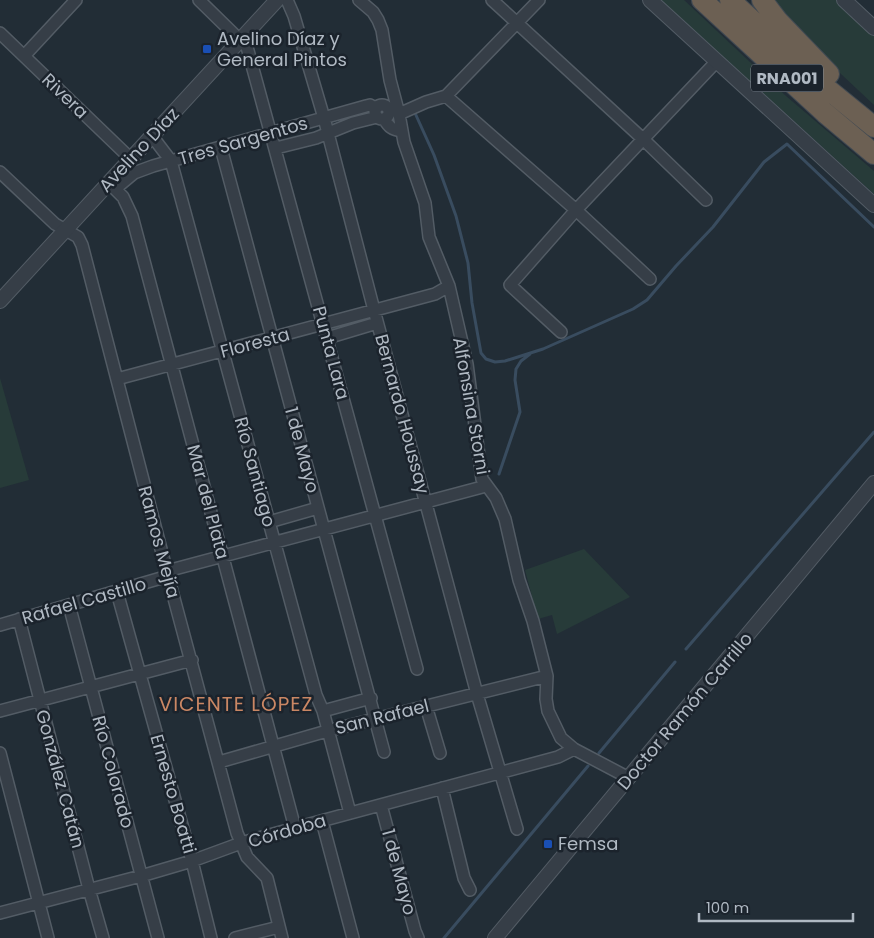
<svg xmlns="http://www.w3.org/2000/svg" width="874" height="938" font-family="Poppins,sans-serif">
<style>
.green{fill:#273b39}
.lines{fill:none;stroke-linecap:round;stroke-linejoin:round}
.stream{stroke:#394c5f;stroke-width:3}
.minor-casing{stroke:#535c65;stroke-width:14}
.tertiary-casing{stroke:#535c65;stroke-width:16}
.motorway-casing{stroke:#404952;stroke-width:22}
.minor{stroke:#363e47;stroke-width:11}
.tertiary{stroke:#363e47;stroke-width:14}
.motorway{stroke:#6c6053;stroke-width:20}
.transit-dot{fill:#1a4fb4;stroke:#1b232c;stroke-width:2}
.labels{text-anchor:middle;stroke-width:5;stroke-linejoin:round;paint-order:stroke}
.shield{fill:#1b232c;stroke:#838c96;stroke-width:1}
.shield-label{font-size:16px;font-weight:bold;fill:#b0b9c3}
.poi-label{font-size:18px;fill:#b0b9c3;stroke:#1b232c;text-anchor:start}
.street-label{font-size:18px;fill:#b0b9c3;stroke:#1b232c}
.quarter-label{font-size:20px;letter-spacing:1px;fill:#ca8764;stroke:#1b232c}
</style>
<rect width="100%" height="100%" fill="#222d36"/>
<!-- green -->
<path class="green" d="M661,0H684L786,96L874,171V194Z
M772,0H838L874,33V105L824,58Z
M0,378L29,480L0,488Z
M584,549L630,597L557,634L552,615L538,619L525,570Z"/>
<g class="lines">
<!-- stream -->
<path class="stream" d="M415,113L434,155L456,216L468,263L472,303L481,353L486,359L495,362L505,361L543,349L633,309L647,300L676,266L713,227L764,162L787,144L874,227
M499,474L520,412L515,380L516,369L521,361L530,354
M686,649L874,432
M599,753L675,662
M444,938L588,766"/>
<defs>
<path id="minor" d="M199,0L247,47L417,669
M287,0L294,16L324,118L374,310L477,694L517,829
M359,0L373,12L378,20L382,30L390,80L399,114L404,142L425,203L429,237L449,286L467,364L482,479L496,498L505,519L519,580L533,621L547,676L546,699L548,711L561,738L574,749L629,778
M492,0L644,140L706,200
M0,33L131,159
M24,56L76,0
M446,96L576,210L650,279
M375 112a7 7 0 1 1 14 0a7 7 0 1 1-14 0Z
M399,114L426,102L446,96L539,0
M384,119C389,127 392,130 402,131
M152,136L171,161L316,695L323,711L350,813
M221,148L384,752
M276,148L316,138L353,123L377,117
M0,172L55,224L78,237L82,245L168,576L237,833L247,857L267,878L282,938
M109,183L123,197L132,216L295,828
M116,188L134,173L153,166L366,106L370,105L375,108
M561,332L510,285L576,210L717,61
M327,338L377,323
M117,379L435,294L449,286
M269,522L318,508
M167,571L486,486
M117,592L192,861L211,938
M69,605L158,938
M19,619L89,889L103,938
M0,625L168,576
M426,706L440,753
M0,711L192,660
M323,711L371,698
M0,753L48,938
M219,762L327,731L547,676
M442,788L464,878L470,890
M381,805L415,931L418,938
M322,821L353,938
M0,913L141,876L192,861L241,843L295,828L558,757L574,749
M235,938L279,927"/>
<path id="tertiary" d="M650,0L874,205
M844,0L874,28
M0,301L277,0
M495,938L874,483"/>
<path id="motorway" d="M702,0L825,113L874,154
M730,0L825,87L874,127
M762,0L778,21L829,74"/>
</defs>
<!-- minor casing -->
<use href="#minor" class="minor-casing"/>
<!-- tertiary casing -->
<use href="#tertiary" class="tertiary-casing"/>
<!-- motorway casing -->
<use href="#motorway" class="motorway-casing"/>
<!-- minor -->
<use href="#minor" class="minor"/>
<!-- tertiary -->
<use href="#tertiary" class="tertiary"/>
<!-- motorway -->
<use href="#motorway" class="motorway"/>
</g>
<!-- markers -->
<g class="transit-dot">
<rect x="202" y="44" width="10" height="10" rx="2.5"/>
<rect x="543" y="839" width="10" height="10" rx="2.5"/>
</g>
<g class="labels">
<!-- shield labels -->
<rect class="shield" x="751" y="64.5" width="72" height="27" rx="4"/>
<g class="shield-label">
<text x="787" y="84">RNA001</text>
</g>
<!-- poi labels -->
<g class="poi-label">
<text x="217" y="45">Avelino Díaz y<tspan x="217" dy="21">General Pintos</tspan></text>
<text x="558" y="850">Femsa</text>
</g>
<!-- street labels -->
<g class="street-label">
<text transform="translate(65 96) rotate(44)" y="6">Rivera</text>
<text transform="translate(243 141) rotate(-16)" y="6">Tres Sargentos</text>
<text transform="translate(139 150) rotate(-47)" y="6">Avelino Díaz</text>
<text transform="translate(255 343) rotate(-15)" y="6">Floresta</text>
<text transform="translate(331 353) rotate(75)" y="6">Punta Lara</text>
<text transform="translate(471 406) rotate(80)" y="6">Alfonsina Storni</text>
<text transform="translate(402 414) rotate(75)" y="6">Bernardo Houssay</text>
<text transform="translate(302 450) rotate(75)" y="6">1 de Mayo</text>
<text transform="translate(255 472) rotate(75)" y="6">Río Santiago</text>
<text transform="translate(208 502) rotate(75)" y="6">Mar del Plata</text>
<text transform="translate(159 542) rotate(75)" y="6">Ramos Mejía</text>
<text transform="translate(84 601) rotate(-16)" y="6">Rafael Castillo</text>
<text transform="translate(685 711) rotate(-50)" y="6">Doctor Ramón Carrillo</text>
<text transform="translate(382 717) rotate(-14)" y="6">San Rafael</text>
<text transform="translate(113 772) rotate(75)" y="6">Río Colorado</text>
<text transform="translate(60 779) rotate(75)" y="6">González Catán</text>
<text transform="translate(173 794) rotate(74)" y="6">Ernesto Boatti</text>
<text transform="translate(287 831) rotate(-16)" y="6">Córdoba</text>
<text transform="translate(399 872) rotate(75)" y="6">1 de Mayo</text>
</g>
<!-- quarter labels -->
<g class="quarter-label">
<text x="236" y="711">VICENTE LÓPEZ</text>
</g>
</g>
<!-- scale -->
<path d="M699 913v8h154v-8" fill="none" stroke="#b0b9c3" stroke-width="2.5"/>
<text x="706" y="913" font-size="15" fill="#b0b9c3" stroke="#1b232c" stroke-width="4" paint-order="stroke">100 m</text>
</svg>
